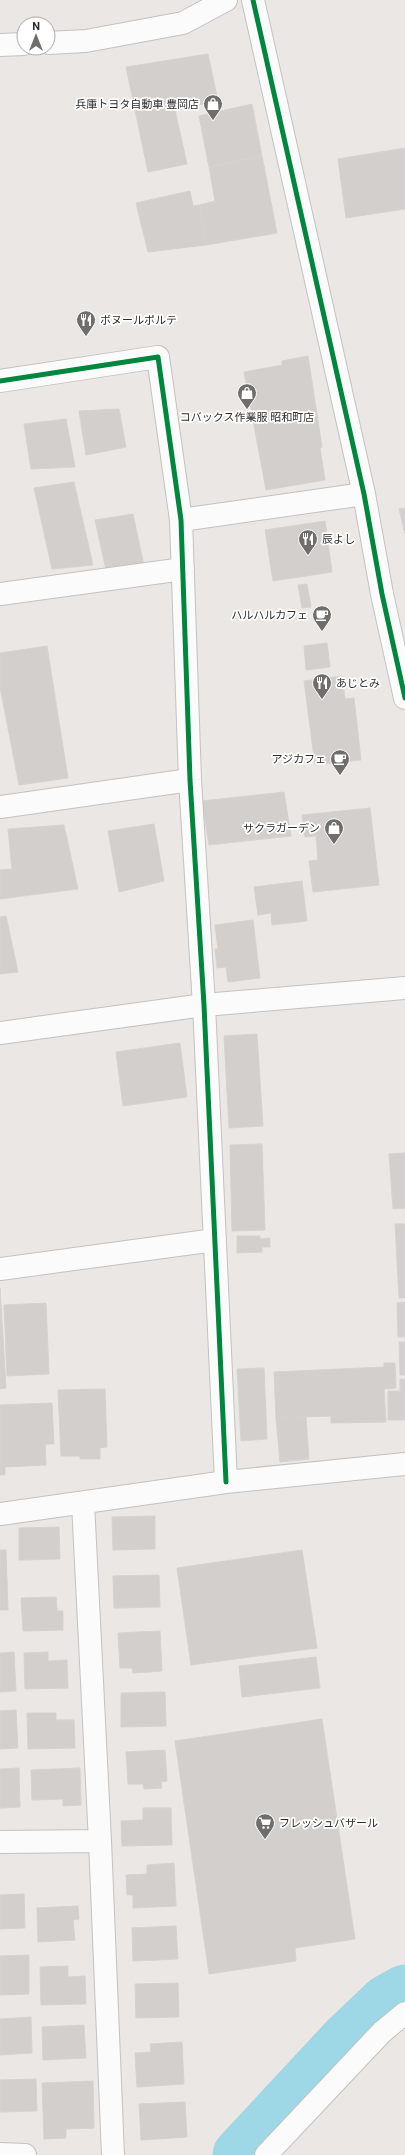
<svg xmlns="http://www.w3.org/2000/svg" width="405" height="2155" font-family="Roboto,'Noto Sans JP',sans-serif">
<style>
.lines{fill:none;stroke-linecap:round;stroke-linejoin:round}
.river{stroke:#9ed7e5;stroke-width:55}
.building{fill:#d2cfcd;stroke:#d5d3d0}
.minor-casing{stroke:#c3c2c2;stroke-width:24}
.minor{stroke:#fcfbfb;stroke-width:22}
.cycleway-casing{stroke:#fff;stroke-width:8}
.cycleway{stroke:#00873e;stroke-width:5}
.labels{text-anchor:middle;stroke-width:3.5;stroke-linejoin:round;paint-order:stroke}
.poi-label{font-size:11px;fill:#2d2d2d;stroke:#fff;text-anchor:end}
</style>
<rect width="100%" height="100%" fill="#eae7e4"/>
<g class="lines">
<!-- river -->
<path class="river" d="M240,2155L346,2041L387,2002L405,1992"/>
</g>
<!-- building -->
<path class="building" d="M208,54L218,101L175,110L187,164L148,172L126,67Z
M252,104L262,156L209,167L199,116Z
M405,148V209L346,218L338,159Z
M262,156L277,233L206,245L200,205L215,201L209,167Z
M190,191L193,206L200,205L206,245L148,252L136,203Z
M308,356L322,447L320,448L325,480L266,490L244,372L282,365V361Z
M119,409L126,447L86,455L79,411Z
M66,419L75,467L31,469L24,424Z
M74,482L93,565L52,569L34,488Z
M405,508V534L399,509Z
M133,514L144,566L106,570L95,520Z
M325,521L332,572L273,581L265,530Z
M307,584L311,607L302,608L298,585Z
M327,643L330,667L306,670L304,646Z
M47,646L68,778L19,785L0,687V653Z
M342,676L345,699L354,698L361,760L315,765L304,681Z
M284,792L291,836L209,845L202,801Z
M370,808L379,885L313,892L309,861L318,860L316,836L305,837L302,815Z
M154,824L164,881L119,892L108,831Z
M64,825L78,889L0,899V870L12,869L8,829Z
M302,881L307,921L272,925L271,913L258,915L254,887Z
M6,916L18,972L0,974V917Z
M253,920L260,978L228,982L226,967L217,968L215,949H218L215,925Z
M257,1034L263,1126L229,1128L224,1036Z
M180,1043L187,1097L123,1106L116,1052Z
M262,1144L265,1230L232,1231L230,1145Z
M405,1153V1208L393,1209L389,1154Z
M395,1224H405V1298H399Z
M237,1236H260V1239L270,1238V1247H262V1252L237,1253Z
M0,1288L6,1388L0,1389Z
M405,1302V1337H398L397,1303Z
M46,1303L49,1374L7,1376L4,1305Z
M399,1342H405V1375H400Z
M384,1363H395L396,1388L384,1389L386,1422L331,1423V1416L276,1418L274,1372L384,1367Z
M264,1368L267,1439L241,1441L237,1369Z
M400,1379H405V1420H388V1391H400Z
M105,1389L107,1447L100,1448V1459H80V1456H61L58,1390Z
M52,1403L54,1444H45L46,1465L5,1467V1475H0V1405Z
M306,1417L309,1459L280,1462L276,1418Z
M155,1516V1549L113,1550L112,1517Z
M59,1527L60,1559L19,1560V1528Z
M0,1550H6L8,1610H0Z
M302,1550L317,1648L191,1665L177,1568Z
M159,1575L160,1607L114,1608L113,1576Z
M56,1597L57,1611H63V1630L23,1631L21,1598Z
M160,1631L162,1671L133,1673L132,1668H120L118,1633Z
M14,1652L16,1691L0,1692V1653Z
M48,1652V1661L67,1660L68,1688L25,1689L24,1653Z
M316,1657L320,1688L242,1697L239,1666Z
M165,1692L166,1726L121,1727V1693Z
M16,1710L18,1748L0,1749V1711Z
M27,1713H56V1720H74L75,1748L28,1749Z
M322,1719L355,1939L295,1948L296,1961L209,1974L175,1741Z
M165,1750L167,1781L161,1782L162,1788L144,1789L143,1784H128L126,1752Z
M19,1768L20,1807L0,1808V1769Z
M80,1768L81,1805L63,1806V1799L32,1800L31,1770Z
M143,1808H171L172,1845L122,1846L121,1821L143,1820Z
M174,1863L176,1906L133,1908V1895H127L126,1875L147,1874V1865Z
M24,1894L25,1928L0,1929V1895Z
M78,1906L79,1919L73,1920L75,1940L38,1942L37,1908Z
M176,1926L178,1959L133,1961L132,1928Z
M29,1955V1994L0,1995V1956Z
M68,1966V1977L85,1976L86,2004L41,2005L40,1967Z
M178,1983L179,2017L136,2018L135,1984Z
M31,2017L32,2053L0,2055V2019Z
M84,2025L86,2058L43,2060L42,2027Z
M182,2042L184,2084L137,2087L135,2053L151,2052L150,2044Z
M36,2079L37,2111L0,2112V2080Z
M93,2081L94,2128L66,2129V2138L44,2139L42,2083Z
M185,2102L187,2137L141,2140L139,2104Z"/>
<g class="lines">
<defs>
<path id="minor" d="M253,0L364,494L382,594L405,698
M48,43L86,41L183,23L226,0
M0,45L24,44
M0,381L158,357L181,520L190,780L204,1005L226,1482
M181,520L364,494
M0,594L183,569
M0,807L190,780
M0,1033L204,1005L405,988
M0,1269L215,1240
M83,1503L100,1841L113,2155
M0,1514L226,1482L405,1464
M0,1842L100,1841
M0,2154L25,2155
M266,2155L382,2032L405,2013"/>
</defs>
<!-- minor casing -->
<use href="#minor" class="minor-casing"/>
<!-- minor -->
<use href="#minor" class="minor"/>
<defs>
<path id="cycleway" d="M253,0L364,494L382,594L405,698
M0,381L158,357L181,520L190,780L204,1005L226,1482"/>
</defs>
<!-- cycleway casing -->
<use href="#cycleway" class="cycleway-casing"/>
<!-- cycleway -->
<use href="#cycleway" class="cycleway"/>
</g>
<!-- icons -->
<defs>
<symbol id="shop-pin" viewBox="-11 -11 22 30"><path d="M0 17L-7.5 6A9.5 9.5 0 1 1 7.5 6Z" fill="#6f6e6d" stroke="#fff"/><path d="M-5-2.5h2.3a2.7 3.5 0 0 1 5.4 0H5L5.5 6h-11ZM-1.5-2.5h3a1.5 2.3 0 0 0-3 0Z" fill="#fff"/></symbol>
<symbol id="restaurant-pin" viewBox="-11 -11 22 30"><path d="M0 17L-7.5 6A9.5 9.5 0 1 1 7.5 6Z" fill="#6f6e6d" stroke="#fff"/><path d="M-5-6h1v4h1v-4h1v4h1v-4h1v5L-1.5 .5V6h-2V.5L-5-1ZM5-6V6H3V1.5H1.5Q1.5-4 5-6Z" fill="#fff"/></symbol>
<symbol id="cafe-pin" viewBox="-11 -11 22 30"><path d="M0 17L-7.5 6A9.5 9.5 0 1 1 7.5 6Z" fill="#6f6e6d" stroke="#fff"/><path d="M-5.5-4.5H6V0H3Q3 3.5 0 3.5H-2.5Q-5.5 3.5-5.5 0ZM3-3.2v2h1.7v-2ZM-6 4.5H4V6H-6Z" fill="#fff"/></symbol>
<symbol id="supermarket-pin" viewBox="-11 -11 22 30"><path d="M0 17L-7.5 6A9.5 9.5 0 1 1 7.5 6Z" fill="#6f6e6d" stroke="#fff"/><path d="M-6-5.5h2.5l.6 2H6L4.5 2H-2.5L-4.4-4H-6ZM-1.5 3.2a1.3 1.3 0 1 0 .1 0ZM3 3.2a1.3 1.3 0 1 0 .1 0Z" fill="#fff"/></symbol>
</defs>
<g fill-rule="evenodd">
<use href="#shop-pin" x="202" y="93" width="22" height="30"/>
<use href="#restaurant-pin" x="75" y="309" width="22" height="30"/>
<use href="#shop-pin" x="236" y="382" width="22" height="30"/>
<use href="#restaurant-pin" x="297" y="528" width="22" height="30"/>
<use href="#cafe-pin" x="311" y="604" width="22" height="30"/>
<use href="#restaurant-pin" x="311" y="672" width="22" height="30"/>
<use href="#cafe-pin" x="329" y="748" width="22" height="30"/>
<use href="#shop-pin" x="323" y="817" width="22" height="30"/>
<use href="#supermarket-pin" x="254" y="1812" width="22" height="30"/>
</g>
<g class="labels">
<!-- poi labels -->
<g class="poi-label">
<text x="199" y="108">兵庫トヨタ自動車 豊岡店</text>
<text x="100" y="324" text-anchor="start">ボヌールポルテ</text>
<text x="247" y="421" text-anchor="middle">コバックス作業服 昭和町店</text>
<text x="322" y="543" text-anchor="start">辰よし</text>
<text x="308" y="619">ハルハルカフェ</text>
<text x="336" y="687" text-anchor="start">あじとみ</text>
<text x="326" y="763">アジカフェ</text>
<text x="320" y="832">サクラガーデン</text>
<text x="279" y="1827" text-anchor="start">フレッシュバザール</text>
</g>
</g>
<!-- north arrow -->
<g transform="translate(36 36)"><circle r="19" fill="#ffffff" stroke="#ababab"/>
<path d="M0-3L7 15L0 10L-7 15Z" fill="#6f6e6d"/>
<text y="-6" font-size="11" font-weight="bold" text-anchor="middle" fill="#2d2d2d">N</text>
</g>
</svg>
